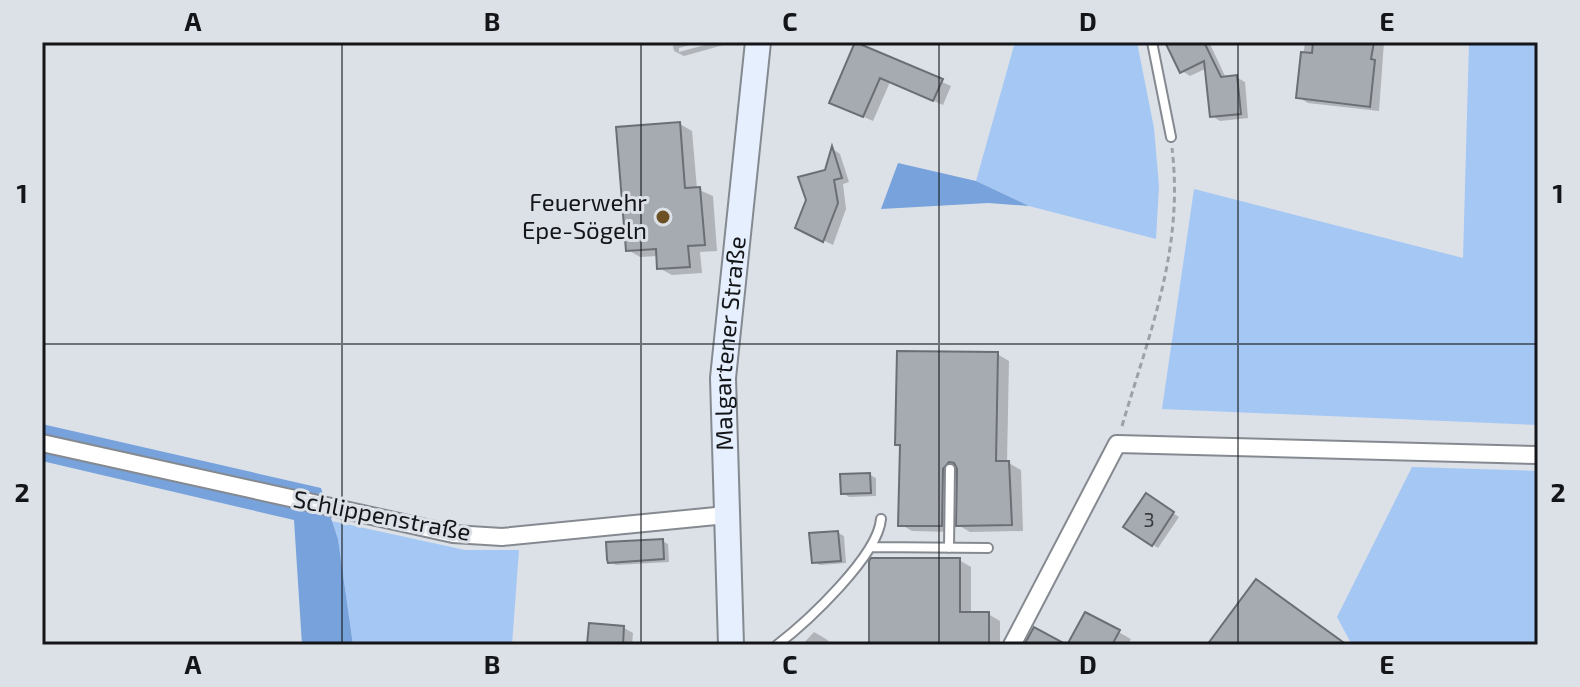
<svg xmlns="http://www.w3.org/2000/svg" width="1580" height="687" font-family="'Exo 2',sans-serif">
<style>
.green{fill:#a5c7f4}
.forest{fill:#77a2db}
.shadow{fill:#0003}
.building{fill:#a6abb1;stroke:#6b6f75;stroke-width:2}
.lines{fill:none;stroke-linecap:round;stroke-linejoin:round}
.lane-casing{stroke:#858990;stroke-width:12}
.street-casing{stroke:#858990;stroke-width:20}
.secondary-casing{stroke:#858990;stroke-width:28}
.path{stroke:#9da1a6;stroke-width:3;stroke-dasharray:6 4;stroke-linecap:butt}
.lane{stroke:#fff;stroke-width:8}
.street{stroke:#fff;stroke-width:16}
.secondary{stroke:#e5effd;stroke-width:24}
.grid{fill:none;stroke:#141518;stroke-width:2;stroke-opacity:0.55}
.poi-dot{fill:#6d5024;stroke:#dce1e8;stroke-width:3}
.labels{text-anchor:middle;stroke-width:6;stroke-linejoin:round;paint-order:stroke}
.number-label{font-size:20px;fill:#383a3e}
.poi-label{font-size:24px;fill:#141518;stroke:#dce1e8;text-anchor:end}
.street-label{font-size:24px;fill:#141518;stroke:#dce1e8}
.neatline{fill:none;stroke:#141518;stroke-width:3}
.grid-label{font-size:26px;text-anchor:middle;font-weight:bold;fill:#141518}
</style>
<rect width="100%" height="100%" fill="#dce1e8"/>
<!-- green -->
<path class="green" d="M1015,42H1137L1154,128L1159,186L1156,239L1029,206L976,181Z
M1469,42H1538V425L1162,409L1194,189L1463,258Z
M1412,467L1538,471V645H1352L1337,617Z
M332,521L465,550H519L512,645H353L338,539Z"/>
<!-- forest -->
<path class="forest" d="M898,163L976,181L1029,206L988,203L881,209Z
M42,424L321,488L338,539L353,645H302L294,520L42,461Z"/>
<!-- shadow -->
<path class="shadow" d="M672,42H701L679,48V52L716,42H734L684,56L674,51Z
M1168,42H1209L1226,78L1236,77L1245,82L1248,118L1220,121L1212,116L1207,68L1190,76L1182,71Z
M1305,42H1384L1379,111L1308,103L1298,97Z
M856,44L951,86L943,105L890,82L873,121L841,107Z
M680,124L692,131L697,189L713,196L717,251L700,252L702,273L672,275L659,268L658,256L640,257L628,250Z
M833,149L840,154L849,182L843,184L846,209L833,245L806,232L808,200L827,172Z
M997,354L1009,361L1007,462L1021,470L1023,531L970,532L958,525L959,471L954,476V532L912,531L900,524Z
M870,475L876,478V496L849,497L843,493Z
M1146,496L1179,517L1158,548L1126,527Z
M838,533L844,536L846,563L820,565L814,562Z
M662,541L668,544L669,562L616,565L610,562Z
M959,560L971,567V614H988L1000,621V645H871Z
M1086,614L1131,639L1128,645H1070Z
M624,628L633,633L632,645H589Z
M814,632L826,639L833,645H802Z"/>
<!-- building -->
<path class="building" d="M855,42L943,79L933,101L880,78L863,117L829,103Z
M1165,42H1204L1221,77L1237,75L1241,114L1210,117L1204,61L1180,73Z
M1313,42H1374L1371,59L1375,60L1370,107L1296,98L1301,52L1312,53Z
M680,122L685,188L700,187L705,245L688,246L690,267L657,269L656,249L626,251L616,127Z
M832,146L842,178L834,180L838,203L823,242L795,228L806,200L798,177L825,170Z
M897,351L998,352L996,461H1009L1012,525L956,526L957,469L954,463L949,462L943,469L942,526H898L900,445H895Z
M870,473L871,493L841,494L840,474Z
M1146,493L1174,512L1152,546L1123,527Z
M838,531L841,561L812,563L809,533Z
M663,539L664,559L608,563L607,559L606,542Z
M871,558H960V612H989V645H869V561Z
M1256,579L1347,645H1207Z
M1085,612L1120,630L1112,645H1024L1034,627L1067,645Z
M589,623L624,626L623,645H587Z"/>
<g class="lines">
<defs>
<path id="lane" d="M1152,42L1171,137
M871,547L988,548
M949,548L950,469
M777,645C807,622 878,556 881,519"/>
<path id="street" d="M42,443L453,534L502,537L726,515
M1012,645L1117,444L1538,455"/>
<g id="secondary">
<path id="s1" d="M731,645L723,378L758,42"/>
</g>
</defs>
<!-- lane casing -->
<use href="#lane" class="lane-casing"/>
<!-- street casing -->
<use href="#street" class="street-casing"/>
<!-- secondary casing -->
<use href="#secondary" class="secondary-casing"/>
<!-- path -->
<path class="path" d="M1122,426C1150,331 1184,249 1172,148"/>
<!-- lane -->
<use href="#lane" class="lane"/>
<!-- street -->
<use href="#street" class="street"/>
<!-- secondary -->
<use href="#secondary" class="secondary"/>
</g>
<!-- grid -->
<path class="grid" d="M342,42V645M641,42V645M939,42V645M1238,42V645M42,344H1538"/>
<!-- markers -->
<circle class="poi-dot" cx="663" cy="217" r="8"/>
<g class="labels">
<!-- number labels -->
<g class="number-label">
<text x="1149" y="527">3</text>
</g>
<!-- poi labels -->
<g class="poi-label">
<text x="647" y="211">Feuerwehr<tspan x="647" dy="28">Epe-Sögeln</tspan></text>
</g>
<!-- street labels -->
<g class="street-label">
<text dy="8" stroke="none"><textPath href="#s1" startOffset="302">Malgartener Straße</textPath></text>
<text transform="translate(382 516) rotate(11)" y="8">Schlippenstraße</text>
</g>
</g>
<!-- border -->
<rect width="1580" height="687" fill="none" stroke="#dce1e8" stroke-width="88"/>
<rect x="44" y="44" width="1492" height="599" class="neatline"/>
<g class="grid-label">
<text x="193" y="31">A</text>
<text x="492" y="31">B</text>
<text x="790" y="31">C</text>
<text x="1088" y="31">D</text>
<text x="1387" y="31">E</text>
<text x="22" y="203">1</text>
<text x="1558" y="203">1</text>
<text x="22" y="502">2</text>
<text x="1558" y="502">2</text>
<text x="193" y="674">A</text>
<text x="492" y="674">B</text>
<text x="790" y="674">C</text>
<text x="1088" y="674">D</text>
<text x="1387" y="674">E</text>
</g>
</svg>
